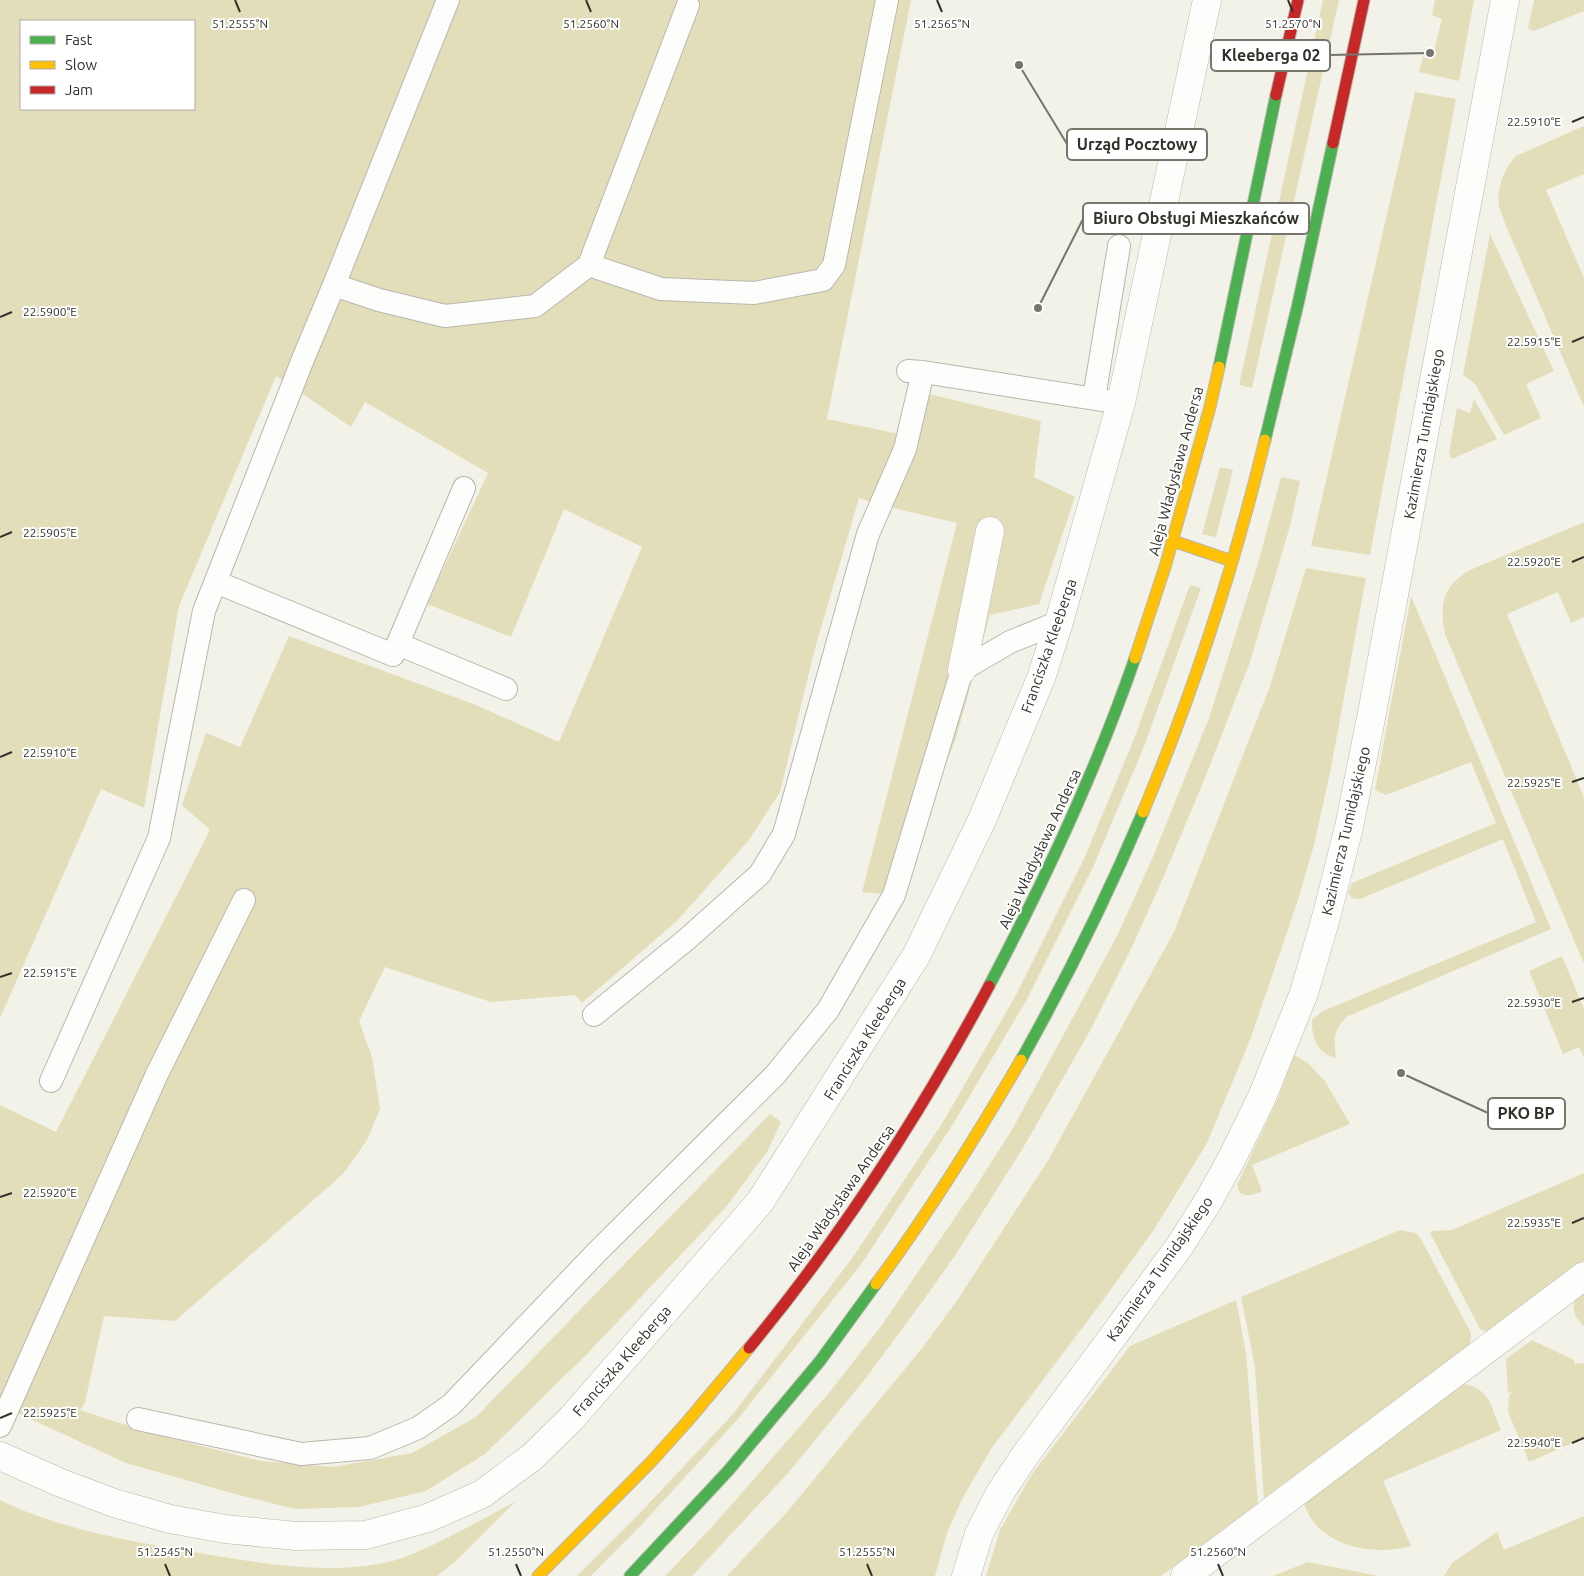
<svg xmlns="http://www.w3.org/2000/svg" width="1584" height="1576" font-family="Ubuntu,sans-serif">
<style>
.green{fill:#e3deba;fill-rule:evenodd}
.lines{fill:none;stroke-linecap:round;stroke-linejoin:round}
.lane-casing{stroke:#b8b7af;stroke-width:24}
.street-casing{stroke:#b8b7af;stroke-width:29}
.fast-casing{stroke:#b8b7af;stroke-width:13}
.slow-casing{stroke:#b8b7af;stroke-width:13}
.jam-casing{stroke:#b8b7af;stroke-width:13}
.lane{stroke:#fdfdfc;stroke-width:22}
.street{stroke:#fdfdfc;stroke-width:28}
.fast{stroke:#4caf50;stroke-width:11}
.slow{stroke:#ffc107;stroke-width:11}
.jam{stroke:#c62828;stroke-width:11}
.ticks{fill:none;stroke:#32312a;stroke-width:2}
.labels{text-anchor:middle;stroke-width:4;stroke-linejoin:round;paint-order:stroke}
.street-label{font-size:15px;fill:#32312a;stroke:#fff}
.ticks-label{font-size:12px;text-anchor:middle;fill:#32312a;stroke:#fff;stroke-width:4;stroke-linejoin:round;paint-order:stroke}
.leader{fill:none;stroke:#75756c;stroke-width:2}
.callout-dot{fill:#75756c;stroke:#fff;stroke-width:2}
.callout{fill:#fff;stroke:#75756c;stroke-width:2}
.callout-label{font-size:16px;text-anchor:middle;font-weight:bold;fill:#32312a}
</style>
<rect width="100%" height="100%" fill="#f2f2e8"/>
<!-- green -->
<path class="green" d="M0,0H911L827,419L895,433L918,441L929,394L1041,421L1034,477L1075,497L1039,604L990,615L956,738L894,895L862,892L957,523L881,505L859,498L814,652L780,792L749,840L677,921L582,1003L575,995L491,1002L385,967L359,1021L372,1057L380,1109L367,1140L343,1174L175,1321L104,1316L85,1402L80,1410L150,1433L261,1461L333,1467L412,1453L476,1417L770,1114L781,1122L767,1152L726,1207L587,1354L485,1454L426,1491L359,1507L295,1509L235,1494L126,1463L0,1405V1105L56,1132L210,830L182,805L206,733L240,747L289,636L476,705L559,742L642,547L564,509L511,637L427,604L488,473L365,402L351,427L276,376L179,606L144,808L101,789L0,1018ZM21,21H194V109H21Z
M1323,0H1339L1252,388L1239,385Z
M1435,0H1474L1459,81L1419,72L1423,57L1432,58L1442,19L1432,15Z
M1534,0H1584V11L1534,31L1528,29Z
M1415,92L1456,99L1370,555L1311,546Z
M1584,126V174L1546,190L1584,278V407L1506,226C1504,220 1501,213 1499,207C1496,190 1504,168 1516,156Z
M1490,234L1554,371L1526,384L1541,418L1504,435L1475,384L1463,375Z
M1474,399L1497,439L1452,459L1449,453L1457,408L1470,413Z
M1220,467L1233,470L1216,537L1202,534Z
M1281,477L1300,481L1290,526L1250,662L1205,778L1163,878L1132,947L1091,1029L1023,1148L956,1254L925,1298L866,1378L789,1472L692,1576H665L712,1527L828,1394L882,1325L973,1191L1013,1128L1117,936L1152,859L1209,718L1259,560Z
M1584,522V617L1571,623L1558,592L1507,614L1584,797V964L1445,634C1439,604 1443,586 1470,570Z
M1306,568L1366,578L1330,773L1314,845L1298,900L1250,1040L1207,1143L1155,1228L1104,1299L991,1449L962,1499L947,1533L935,1576H727L787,1512L923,1347L958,1299L1049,1159L1174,932L1270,686Z
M1190,585L1201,588L1145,744L1094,865L1026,1001L953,1124L862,1263L738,1419L644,1522L591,1576H577L637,1516L733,1414L853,1257L943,1122L1016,995L1084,859L1134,739Z
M1411,596L1551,929L1346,1017C1333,1032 1334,1038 1336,1058C1318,1055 1311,1036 1312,1020L1323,1011L1536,922L1503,839L1360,899L1352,898L1348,893L1352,883L1496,823L1471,762L1386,795L1375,790Z
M1562,956L1584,1009V1058L1579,1047L1563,1054L1529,971Z
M1294,1055L1308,1063L1325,1081L1350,1124L1252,1165L1262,1191C1254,1195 1249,1197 1240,1193L1237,1185L1279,1096Z
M1584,1173V1260L1488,1332L1480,1329L1430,1233L1433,1231L1452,1230Z
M1400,1230L1416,1233L1421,1239L1471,1333L1470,1345L1264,1499L1255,1367L1241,1297Z
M1584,1291V1326C1571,1314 1569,1302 1584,1291Z
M1236,1300L1246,1353L1258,1504L1161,1576H986L1000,1530L1032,1474L1130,1346Z
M1532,1340L1574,1360L1575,1364L1584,1363V1438L1529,1462L1508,1412L1509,1395L1514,1391L1508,1393L1506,1359Z
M1458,1383C1491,1388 1489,1402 1501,1430L1383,1481L1411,1546C1373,1557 1316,1546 1304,1503Z
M0,1500C63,1531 136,1542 205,1554C260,1563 322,1574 378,1564C400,1561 419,1551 439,1542C465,1529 491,1515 516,1501L459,1558L437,1576H0Z
M1584,1516V1576H1444L1452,1563L1497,1532L1504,1550Z
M1308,1562L1379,1576H1273Z"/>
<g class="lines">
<defs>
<path id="lane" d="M688,5L589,265L661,289L754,293L823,280L834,265L887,0
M334,285L379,300L445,316L535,306L589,265
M908,371L923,372L1121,403
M1094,398L1119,246
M216,582L393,655L464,488
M398,644L506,689
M594,1015L687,939L760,874L784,834L868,534L905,449L923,372
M51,1081L159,838L204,611L303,359L334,285L448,0
M138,1419L301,1454L370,1448L418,1428L451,1405L596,1253L775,1075L828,1010L894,895L962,670L1010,642L1059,622
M0,1426L157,1074L244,900"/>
<path id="street" d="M962,670L990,531
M0,1456L61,1483L114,1503L170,1519L225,1529L296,1536L366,1535L428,1518L482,1494L531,1458L571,1419L760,1202L916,956L982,820L1041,678L1059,622L1121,403L1207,0
M966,1576L979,1534L1000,1493L1026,1454L1179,1247L1207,1203L1230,1162L1262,1097L1304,993L1327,914L1349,827L1371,718L1505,0
M1185,1576L1584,1276"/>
<path id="fast" d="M1219,367L1276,95
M1265,440L1298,304L1333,143
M989,986C1045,880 1096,771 1135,658
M1021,1060C1066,980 1107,897 1143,812
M630,1576L728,1471L820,1361L876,1284"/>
<path id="slow" d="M1173,541L1232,561
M1135,658L1165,567L1210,407L1219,367
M1143,812C1194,691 1234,567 1265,440
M876,1284C929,1213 976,1137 1021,1060
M538,1576L651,1462L687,1422L749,1348"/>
<path id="jam" d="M1276,95L1298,0
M1333,143L1364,0
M749,1348C841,1237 921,1113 989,986"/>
</defs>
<!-- lane casing -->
<use href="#lane" class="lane-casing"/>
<!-- street casing -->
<use href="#street" class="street-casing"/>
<!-- fast casing -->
<use href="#fast" class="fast-casing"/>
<!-- slow casing -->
<use href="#slow" class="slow-casing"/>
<!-- jam casing -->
<use href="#jam" class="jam-casing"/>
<!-- lane -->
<use href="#lane" class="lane"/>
<!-- street -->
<use href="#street" class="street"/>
<!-- fast -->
<use href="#fast" class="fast"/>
<!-- slow -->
<use href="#slow" class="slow"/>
<!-- jam -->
<use href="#jam" class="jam"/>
</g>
<!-- ticks -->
<path class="ticks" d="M235,0L240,12M586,0L591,12M937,0L942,12M1288,0L1293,12M1572,122L1584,117M0,317L12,312M1572,342L1584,337M0,537L12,532M1572,562L1584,557M0,757L12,752M1572,782L1584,778M0,977L12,973M1572,1002L1584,998M0,1197L12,1193M1572,1223L1584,1218M0,1418L12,1413M1572,1443L1584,1438M165,1564L170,1576M516,1564L521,1576M867,1564L872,1576M1218,1564L1223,1576"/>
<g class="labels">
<!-- street labels -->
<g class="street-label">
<text transform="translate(1424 434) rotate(-80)" y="5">Kazimierza Tumidajskiego</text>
<text transform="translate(1176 471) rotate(-75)" y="5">Aleja Władysława Andersa</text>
<text transform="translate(1049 646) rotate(-71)" y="5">Franciszka Kleeberga</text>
<text transform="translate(1346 831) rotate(-77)" y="5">Kazimierza Tumidajskiego</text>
<text transform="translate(1040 849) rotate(-65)" y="5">Aleja Władysława Andersa</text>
<text transform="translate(865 1039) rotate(-58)" y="5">Franciszka Kleeberga</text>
<text transform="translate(841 1198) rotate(-55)" y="5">Aleja Władysława Andersa</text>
<text transform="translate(1160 1269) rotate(-55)" y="5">Kazimierza Tumidajskiego</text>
<text transform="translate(622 1361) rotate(-49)" y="5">Franciszka Kleeberga</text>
</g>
</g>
<g class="ticks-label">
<text x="1293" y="28">51.2570°N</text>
<text x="240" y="28">51.2555°N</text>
<text x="591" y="28">51.2560°N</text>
<text x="942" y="28">51.2565°N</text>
<text x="1534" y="126">22.5910°E</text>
<text x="50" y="316">22.5900°E</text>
<text x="1534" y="346">22.5915°E</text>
<text x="50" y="537">22.5905°E</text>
<text x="1534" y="566">22.5920°E</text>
<text x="50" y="757">22.5910°E</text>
<text x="1534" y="787">22.5925°E</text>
<text x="50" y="977">22.5915°E</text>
<text x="1534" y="1007">22.5930°E</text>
<text x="50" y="1197">22.5920°E</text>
<text x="1534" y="1227">22.5935°E</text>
<text x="50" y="1417">22.5925°E</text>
<text x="1534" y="1447">22.5940°E</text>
<text x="165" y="1556">51.2545°N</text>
<text x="516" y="1556">51.2550°N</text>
<text x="867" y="1556">51.2555°N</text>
<text x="1218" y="1556">51.2560°N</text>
</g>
<!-- callouts -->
<path class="leader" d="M1430 53L1330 55M1019 65L1067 144M1038 308L1083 219M1401 1073L1488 1113"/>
<g class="callout-dot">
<circle cx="1430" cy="53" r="5"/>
<circle cx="1019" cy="65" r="5"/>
<circle cx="1038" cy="308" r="5"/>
<circle cx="1401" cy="1073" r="5"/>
</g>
<g class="callout">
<rect x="1211" y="40" width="119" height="31" rx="5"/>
<rect x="1067" y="129" width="140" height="31" rx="5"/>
<rect x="1083" y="203" width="226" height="31" rx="5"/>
<rect x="1488" y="1098" width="77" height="31" rx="5"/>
</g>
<g class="callout-label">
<text x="1271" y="61">Kleeberga 02</text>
<text x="1137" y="150">Urząd Pocztowy</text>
<text x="1196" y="224">Biuro Obsługi Mieszkańców</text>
<text x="1526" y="1119">PKO BP</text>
</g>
<!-- legend -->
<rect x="20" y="20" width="175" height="90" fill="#ffffff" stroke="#adadaa"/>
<rect x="30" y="36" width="25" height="8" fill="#4caf50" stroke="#adadaa"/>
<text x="65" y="45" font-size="15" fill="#32312a">Fast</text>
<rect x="30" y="61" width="25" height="8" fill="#ffc107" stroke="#adadaa"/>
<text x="65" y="70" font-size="15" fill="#32312a">Slow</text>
<rect x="30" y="86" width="25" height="8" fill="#c62828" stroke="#adadaa"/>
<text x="65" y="95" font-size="15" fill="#32312a">Jam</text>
</svg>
